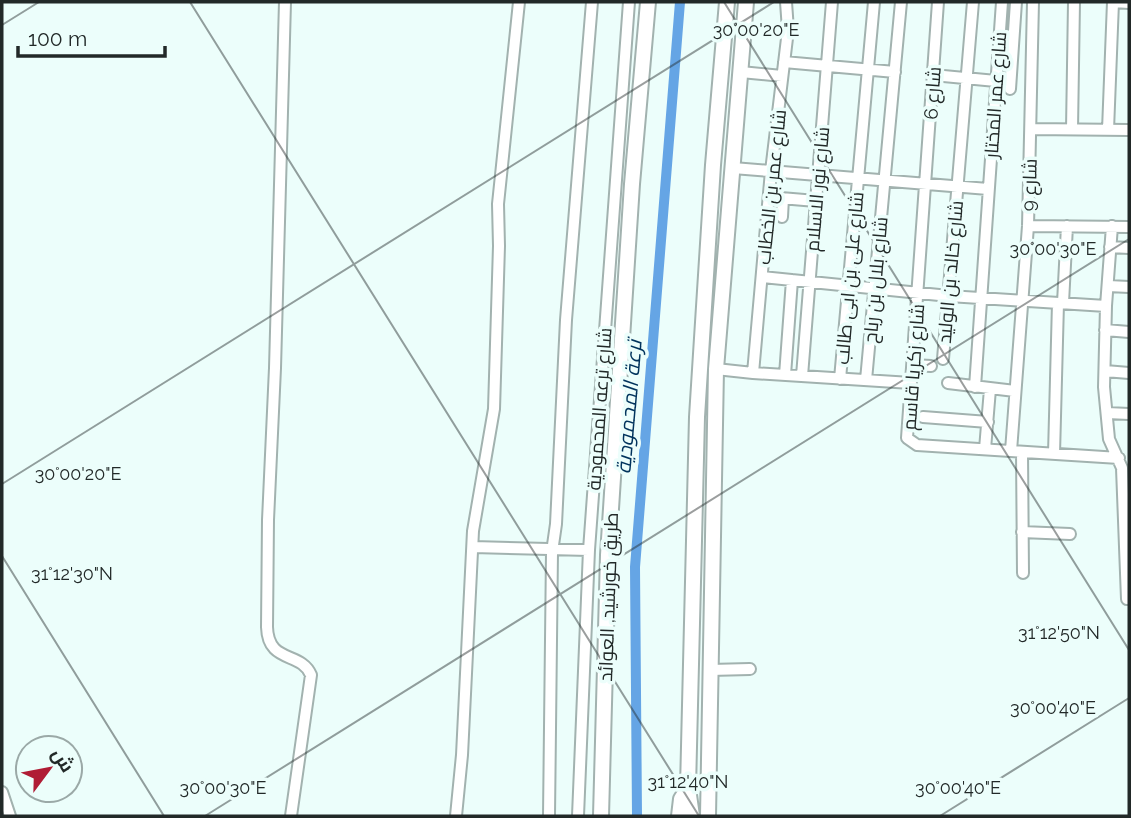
<svg xmlns="http://www.w3.org/2000/svg" width="1131" height="818" font-family="Raleway,Cairo,sans-serif">
<style>
.lines{fill:none;stroke-linecap:round;stroke-linejoin:round}
.canal{stroke:#65a5e5;stroke-width:10}
.minor-casing{stroke:#a2b2af;stroke-width:14}
.major-casing{stroke:#a2b2af;stroke-width:18}
.minor{stroke:#fff;stroke-width:10}
.major{stroke:#fff;stroke-width:14}
.ticks{fill:none;stroke:#222928;stroke-width:2;stroke-opacity:0.45}
.labels{text-anchor:middle;stroke-width:7;stroke-linejoin:round;paint-order:stroke}
.street-label{font-size:19px;fill:#222928;stroke:#ecfefb}
.water-label{font-size:21px;font-style:italic;fill:#01335c;stroke:#ecfefb}
.ticks-label{font-size:18px;text-anchor:middle;fill:#222928;stroke:#ecfefb;stroke-width:7;stroke-linejoin:round;paint-order:stroke}
</style>
<rect width="100%" height="100%" fill="#ecfefb"/>
<g class="lines">
<!-- canal -->
<path class="canal" d="M637,816L635,567L680,2"/>
<defs>
<path id="minor" d="M285,2L275,368L268,520L267,627C268,664 301,651 311,675L291,816
M938,2L907,438L917,445L1119,458
M1113,2L1129,3
M784,62L895,72
M741,72L782,76
M933,75L996,81
M1010,89L1016,2
M1031,129L1129,130
M1072,129L1074,2
M1108,130L1113,2
M733,168L988,189
M769,197L816,201
M782,217L783,198
M1028,226L1129,227
M1112,226L1106,306L1104,387L1109,439L1122,468L1127,599
M1110,247L1129,248
M762,277L949,296L1106,306
M1108,286L1129,287
M1063,303L1067,226
M1105,330L1129,332
M943,359L973,2
M913,365L931,366
M716,369L753,373L911,383
M1105,371L1129,373
M753,373L771,171L788,30L786,2
M785,375L792,280
M802,376L832,2
M840,379L874,2
M866,380L901,2
M948,383L1015,391
M975,387L1002,2
M1107,413L1129,414
M923,417L988,422
M985,449L990,389
M1011,451L1028,226L1033,2
M1022,452L1023,573
M1054,454L1058,303
M1022,532L1070,534
M473,547L589,550
M710,670L750,669
M2,792L10,816
M456,816L462,755L473,531L494,409L499,246L498,204L519,2
M549,816L552,552L556,524L566,320L592,2
M578,816L589,550L629,2"/>
<path id="major" d="M601,816L608,555L632,184L648,2
M679,816L681,799L688,788
M692,816L688,788L697,417L713,165L727,2
M708,816L716,369L746,2"/>
</defs>
<!-- minor casing -->
<use href="#minor" class="minor-casing"/>
<!-- major casing -->
<use href="#major" class="major-casing"/>
<!-- minor -->
<use href="#minor" class="minor"/>
<!-- major -->
<use href="#major" class="major"/>
</g>
<!-- ticks -->
<path class="ticks" d="M190,2L699,816M724,2L1129,650M2,25L39,2M2,484L774,2M2,556L164,816M205,816L1129,239M940,816L1129,698"/>
<g class="labels">
<!-- street labels -->
<g class="street-label">
<text transform="translate(932 93) rotate(-86)" y="7">شارع 6</text>
<text transform="translate(995 95) rotate(-86)" y="7">شارع عمر المختار</text>
<text transform="translate(1029 185) rotate(-88)" y="7">شارع 9</text>
<text transform="translate(771 187) rotate(-84)" y="7">شارع عمر بن الخطاب</text>
<text transform="translate(817 189) rotate(-85)" y="7">شارع نور الاسلام</text>
<text transform="translate(950 272) rotate(-85)" y="7">شارع خالد بن الوليد</text>
<text transform="translate(849 278) rotate(-85)" y="7">شارع على بن ابى طالب</text>
<text transform="translate(875 280) rotate(-85)" y="7">شارع بلال بن رباح</text>
<text transform="translate(913 367) rotate(-86)" y="7">شارع زكريا قاسم</text>
<text transform="translate(599 409) rotate(-86)" y="7">شارع ترعه المحمودية</text>
<text transform="translate(608 597) rotate(-88)" y="7">طريق خورشيد, العوائد</text>
</g>
<!-- water labels -->
<g class="water-label">
<text transform="translate(629 407) rotate(-85)" y="7">ترعة المحمودية</text>
</g>
</g>
<g class="ticks-label">
<text x="756" y="36">30°00'20"E</text>
<text x="1053" y="255">30°00'30"E</text>
<text x="78" y="480">30°00'20"E</text>
<text x="72" y="580">31°12'30"N</text>
<text x="1059" y="639">31°12'50"N</text>
<text x="1053" y="714">30°00'40"E</text>
<text x="688" y="788">31°12'40"N</text>
<text x="223" y="794">30°00'30"E</text>
<text x="958" y="794">30°00'40"E</text>
</g>
<!-- border -->
<rect width="1131" height="818" fill="none" stroke="#222928" stroke-width="7"/>
<!-- north arrow -->
<g transform="translate(49 769) rotate(58)"><circle r="33" fill="#ecfefb" stroke="#9ba9a7" stroke-width="2"/>
<path d="M0-5L12 26L0 18L-12 26Z" fill="#b01c35"/>
<text y="-10" font-size="19" font-weight="bold" text-anchor="middle" fill="#222928">ش</text>
</g>
<!-- scale -->
<path d="M18 46v10h147v-10" fill="none" stroke="#222928" stroke-width="3.5"/>
<text x="28" y="46" font-size="21" fill="#222928" stroke="#ecfefb" stroke-width="5" paint-order="stroke">100 m</text>
</svg>
